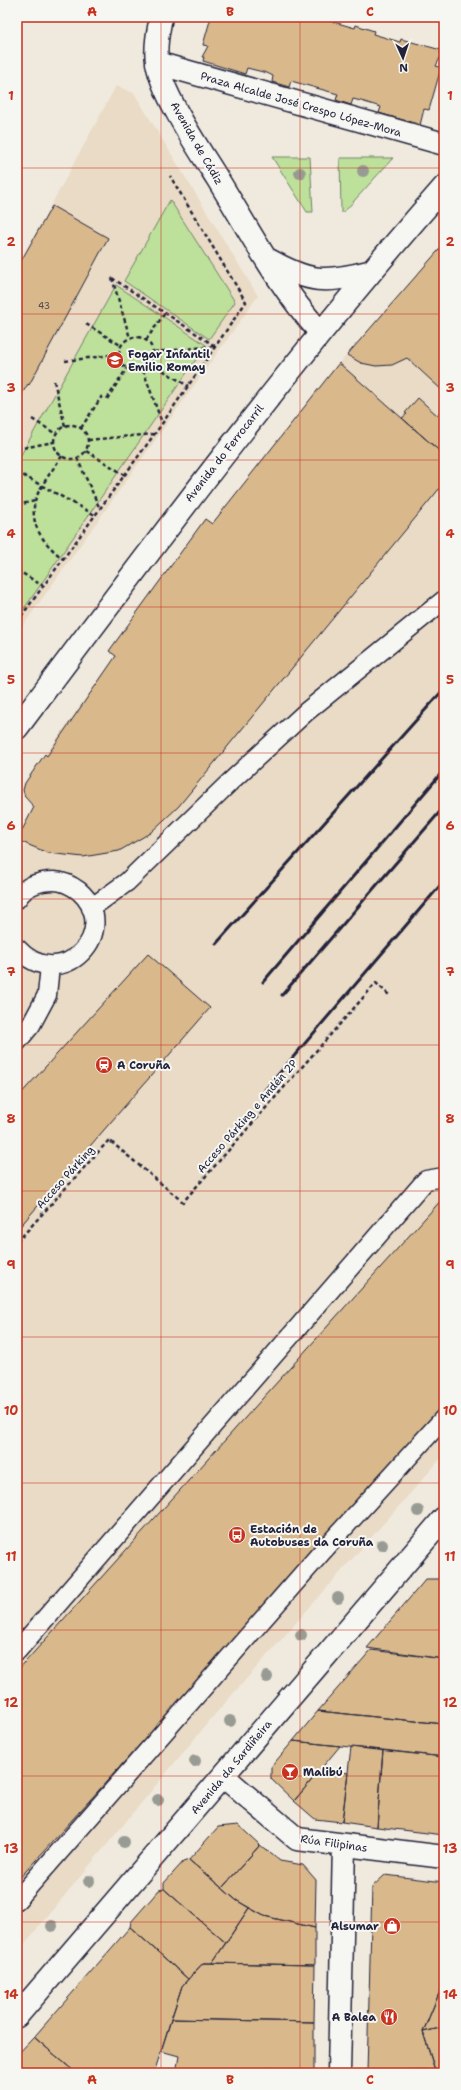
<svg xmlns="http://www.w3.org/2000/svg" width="461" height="2090" font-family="'Shantell Sans',sans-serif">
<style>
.built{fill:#e9dbc5}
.green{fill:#bde09a;stroke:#70816a}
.building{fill:#d9b98c;stroke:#22223b}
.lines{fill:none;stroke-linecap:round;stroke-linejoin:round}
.lane-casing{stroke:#22223b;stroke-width:21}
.street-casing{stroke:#22223b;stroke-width:25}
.secondary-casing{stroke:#22223b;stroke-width:25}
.path{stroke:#22223b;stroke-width:2.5;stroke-dasharray:4 3;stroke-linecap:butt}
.lane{stroke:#f6f6f2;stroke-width:18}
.street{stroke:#f6f6f2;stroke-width:22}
.secondary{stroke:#f6f6f2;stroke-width:22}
.rail{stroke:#22223b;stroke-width:3}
.tree{fill:#989b94}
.grid{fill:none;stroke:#c8321e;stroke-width:1;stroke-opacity:0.55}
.labels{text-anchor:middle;stroke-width:4;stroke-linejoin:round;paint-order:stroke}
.number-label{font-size:9px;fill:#50484f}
.street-label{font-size:11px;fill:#22223b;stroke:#f6f6f2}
.poi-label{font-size:11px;font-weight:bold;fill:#22223b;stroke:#f6f6f2;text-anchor:start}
.neatline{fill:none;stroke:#c8321e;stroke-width:1.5}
.grid-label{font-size:13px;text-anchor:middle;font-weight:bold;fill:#c8321e}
</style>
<rect width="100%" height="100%" fill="#f0eade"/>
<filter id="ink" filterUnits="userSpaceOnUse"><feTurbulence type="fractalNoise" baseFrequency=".025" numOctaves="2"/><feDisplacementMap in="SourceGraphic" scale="8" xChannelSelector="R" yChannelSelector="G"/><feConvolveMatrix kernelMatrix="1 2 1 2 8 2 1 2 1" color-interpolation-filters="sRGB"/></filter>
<g filter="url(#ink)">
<!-- built -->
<path class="built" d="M116,86L134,93L258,296L17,634V268Z
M444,244V1455L211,1719L17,1953V858L26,844L17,839L34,807L25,797L23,786L116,656L109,651L205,519L213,524L331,373Z"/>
<!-- green -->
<path class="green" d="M272,157H310L313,212H307Z
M340,158H393L344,212H341Z
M170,200L235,302L209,339L124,281Z
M116,285L206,345L17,619V462Z"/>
<!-- building -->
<path class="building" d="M211,17H316L355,28L356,25L374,31L373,34L400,42L401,39L441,50L440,53L442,54L436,66L441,68L429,110L424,109L420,125L379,113L381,107L361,101L353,99L351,105L336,100L338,94L291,81L289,87L272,82L273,76L267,73L247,68L245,74L203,61L204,57H202L208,46L203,45Z
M52,206L108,238L29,385L28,384L17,402V268Z
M444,244V392L407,358L392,365L376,366L361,363L347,355Z
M339,363L444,455V483L178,807L150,833L119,851L83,857L48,853L17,840L34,807L25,797L23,790L25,783L45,754L47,756L116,656L109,651L205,519L212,524Z
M418,398L437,415L444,407V455L402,418L407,414L405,413Z
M148,954L210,1008L17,1230V1098Z
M444,1197V1407L17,1881V1671Z
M426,1579H441L444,1602V1659L367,1648Z
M371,1650L444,1659V1724L318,1711Z
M318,1711L444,1724V1757L293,1741Z
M293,1741L340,1746L294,1801L271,1779V1767Z
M351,1747L383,1750L377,1827L342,1822Z
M383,1750L444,1757V1835L377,1827Z
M323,1767L328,1770L348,1773L342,1822L315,1819L294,1801Z
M238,1825L260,1845L222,1888L189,1860L218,1827Z
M260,1845L280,1861L303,1865L316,1880L315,1928L264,1916L236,1900L222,1888Z
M189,1860L236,1900L249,1908L226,1943L164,1889V1883L183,1862Z
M385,1875L444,1882V1982L423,2032L435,2071L367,2072L372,1887Z
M164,1889L226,1943L212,1963H203L188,1979L130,1927L131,1922L159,1890Z
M249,1908L264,1916L315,1928V1965L212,1963Z
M130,1927L188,1979L182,1986L154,2073H76L34,2037Z
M203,1963L315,1965L314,2022L171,2019L182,1986Z
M444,1982V2027L423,2032L437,1998Z
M171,2019L314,2022V2073H279L267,2068L264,2073H176L179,2056L161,2051Z
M444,2027V2073H436L423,2032Z
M34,2037L42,2044L76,2073H17V2055Z
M267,2068L279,2073H264Z
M435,2071L436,2073H367V2072Z"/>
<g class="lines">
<defs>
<path id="lane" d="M17,899C25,886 39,881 54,881C63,881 71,885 79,891C124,930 61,997 17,948
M91,908L127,882L230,782L306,712L444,600
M17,1042L31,1025L47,995L50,966
M17,1651L426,1180L444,1177
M17,1900L321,1553L444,1418"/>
<path id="street" d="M161,17C158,32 155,47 157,62C162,95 199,149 217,178C249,230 278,286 320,332
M157,63L444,144
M269,260C310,283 325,283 369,272
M223,1776L297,1839L444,1857
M17,2016L444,1518
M339,2073L344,1845"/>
<path id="secondary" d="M17,728C155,544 291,361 444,187"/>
</defs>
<!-- lane casing -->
<use href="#lane" class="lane-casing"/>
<!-- street casing -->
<use href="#street" class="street-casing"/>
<!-- secondary casing -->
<use href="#secondary" class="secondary-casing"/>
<!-- path -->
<path class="path" d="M112,278L215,346
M112,278L130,338
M86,324L122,346
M119 354a17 17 0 1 1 34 0a17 17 0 1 1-34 0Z
M146,340L165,313
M154,352L215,346
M65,361L119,354
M151,363L188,386
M143,370L162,423
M54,381L65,426
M107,399L127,368
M32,419L56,434
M54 442a17 17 0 1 1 34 0a17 17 0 1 1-34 0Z
M81,428L102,396
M88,440L154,434
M17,449L54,442
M86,451L125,475
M62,456C55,466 37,491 35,501C29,527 45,544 63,559
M77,458L100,509
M17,472L95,515
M17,505L35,501
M17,570L43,586
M17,622L159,428L246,302L170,176
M17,1242L109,1140L183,1202L376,983L389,995"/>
<!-- lane -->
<use href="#lane" class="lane"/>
<!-- street -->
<use href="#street" class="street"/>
<!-- secondary -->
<use href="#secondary" class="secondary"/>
<!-- rail -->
<path class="rail" d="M216,944L444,689
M263,982L444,770
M282,995L444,807
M265,1090L444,881"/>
</g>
<!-- trees -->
<g class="tree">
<circle cx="363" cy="171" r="6"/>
<circle cx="300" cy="173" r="6"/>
<circle cx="418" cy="1511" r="6"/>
<circle cx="382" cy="1545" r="6"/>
<circle cx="338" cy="1598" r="6"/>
<circle cx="301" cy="1635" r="6"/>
<circle cx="267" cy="1677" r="6"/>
<circle cx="230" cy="1721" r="6"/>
<circle cx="195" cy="1761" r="6"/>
<circle cx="158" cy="1800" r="6"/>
<circle cx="124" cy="1842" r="6"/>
<circle cx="89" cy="1881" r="6"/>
<circle cx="52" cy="1926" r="6"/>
</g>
</g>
<!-- grid -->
<path class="grid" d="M161,17V2073M300,17V2073M17,168H444M17,314H444M17,460H444M17,607H444M17,753H444M17,899H444M17,1045H444M17,1191H444M17,1337H444M17,1483H444M17,1630H444M17,1776H444M17,1922H444"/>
<!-- icons -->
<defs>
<symbol id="school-disc" viewBox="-11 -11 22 22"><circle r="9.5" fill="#c8321e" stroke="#f6f6f2"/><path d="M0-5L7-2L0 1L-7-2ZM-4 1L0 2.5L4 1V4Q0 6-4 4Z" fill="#fff"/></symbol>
<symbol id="station-disc" viewBox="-11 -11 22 22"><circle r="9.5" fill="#c8321e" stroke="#f6f6f2"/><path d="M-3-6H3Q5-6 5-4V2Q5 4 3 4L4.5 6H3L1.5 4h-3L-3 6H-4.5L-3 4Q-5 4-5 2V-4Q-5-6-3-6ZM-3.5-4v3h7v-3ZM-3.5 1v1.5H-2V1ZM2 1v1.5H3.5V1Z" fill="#fff"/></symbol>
<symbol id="bus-disc" viewBox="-11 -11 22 22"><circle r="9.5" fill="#c8321e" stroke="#f6f6f2"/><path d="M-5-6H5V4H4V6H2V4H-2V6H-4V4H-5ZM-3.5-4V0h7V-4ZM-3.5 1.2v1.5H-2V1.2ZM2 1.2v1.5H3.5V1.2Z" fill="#fff"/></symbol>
<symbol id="bar-disc" viewBox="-11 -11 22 22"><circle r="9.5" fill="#c8321e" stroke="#f6f6f2"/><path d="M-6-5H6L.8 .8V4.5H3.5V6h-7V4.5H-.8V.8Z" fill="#fff"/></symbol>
<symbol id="shop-disc" viewBox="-11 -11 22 22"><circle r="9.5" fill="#c8321e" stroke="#f6f6f2"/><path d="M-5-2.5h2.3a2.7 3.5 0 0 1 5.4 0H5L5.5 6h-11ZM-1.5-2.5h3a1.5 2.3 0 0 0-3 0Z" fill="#fff"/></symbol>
<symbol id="restaurant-disc" viewBox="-11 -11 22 22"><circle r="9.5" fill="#c8321e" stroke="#f6f6f2"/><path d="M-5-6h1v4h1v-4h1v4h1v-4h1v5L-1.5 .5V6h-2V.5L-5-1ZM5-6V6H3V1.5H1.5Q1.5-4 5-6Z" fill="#fff"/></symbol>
</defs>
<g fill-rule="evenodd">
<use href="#school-disc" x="105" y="350" width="20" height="20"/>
<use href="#station-disc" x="94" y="1055" width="20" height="20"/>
<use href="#bus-disc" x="227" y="1525" width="20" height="20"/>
<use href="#bar-disc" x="280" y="1762" width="20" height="20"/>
<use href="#shop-disc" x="382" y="1916" width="20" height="20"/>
<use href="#restaurant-disc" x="379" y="2007" width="20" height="20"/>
</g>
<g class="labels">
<!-- number labels -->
<g class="number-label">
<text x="44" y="309">43</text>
</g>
<!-- street labels -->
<g class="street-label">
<text transform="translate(301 104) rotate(16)" y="4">Praza Alcalde José Crespo López-Mora</text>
<text transform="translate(197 143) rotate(60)" y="4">Avenida de Cádiz</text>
<text transform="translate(224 453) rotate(-52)" y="4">Avenida do Ferrocarril</text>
<text transform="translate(247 1116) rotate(-49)" y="4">Acceso Párking e Andén 2P</text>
<text transform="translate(65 1177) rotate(-48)" y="4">Acceso Párking</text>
<text transform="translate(231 1767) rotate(-50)" y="4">Avenida da Sardiñeira</text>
<text transform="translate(334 1843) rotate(8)" y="4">Rúa Filipinas</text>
</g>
<!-- poi labels -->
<g class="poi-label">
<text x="128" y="358">Fogar Infantil<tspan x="128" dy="13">Emilio Romay</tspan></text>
<text x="117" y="1069">A Coruña</text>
<text x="250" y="1533">Estación de<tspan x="250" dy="13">Autobuses da Coruña</tspan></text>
<text x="303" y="1776">Malibú</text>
<text x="379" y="1930" text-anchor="end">Alsumar</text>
<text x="376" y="2021" text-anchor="end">A Balea</text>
</g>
</g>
<!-- margin -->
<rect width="461" height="2090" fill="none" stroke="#f6f6f2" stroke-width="44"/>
<!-- north arrow -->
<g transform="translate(403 58) rotate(177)" stroke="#f6f6f2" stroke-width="3" paint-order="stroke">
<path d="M0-3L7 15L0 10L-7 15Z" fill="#22223b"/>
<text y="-6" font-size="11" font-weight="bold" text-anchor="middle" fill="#22223b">N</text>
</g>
<rect x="22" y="22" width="417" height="2046" class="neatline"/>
<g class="grid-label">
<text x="92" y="16">A</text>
<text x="230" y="16">B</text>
<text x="370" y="16">C</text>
<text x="11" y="100">1</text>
<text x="450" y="100">1</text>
<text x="11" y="246">2</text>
<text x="450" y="246">2</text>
<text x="11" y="392">3</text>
<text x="450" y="392">3</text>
<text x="11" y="538">4</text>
<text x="450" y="538">4</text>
<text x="11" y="684">5</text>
<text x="450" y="684">5</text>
<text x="11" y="830">6</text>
<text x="450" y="830">6</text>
<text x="11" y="976">7</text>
<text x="450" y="976">7</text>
<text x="11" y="1123">8</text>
<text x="450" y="1123">8</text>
<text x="11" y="1269">9</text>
<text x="450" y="1269">9</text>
<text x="11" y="1415">10</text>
<text x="450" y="1415">10</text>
<text x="11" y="1561">11</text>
<text x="450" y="1561">11</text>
<text x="11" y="1707">12</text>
<text x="450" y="1707">12</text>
<text x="11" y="1853">13</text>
<text x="450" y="1853">13</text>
<text x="11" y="1999">14</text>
<text x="450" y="1999">14</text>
<text x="92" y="2084">A</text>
<text x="230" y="2084">B</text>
<text x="370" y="2084">C</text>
</g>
</svg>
